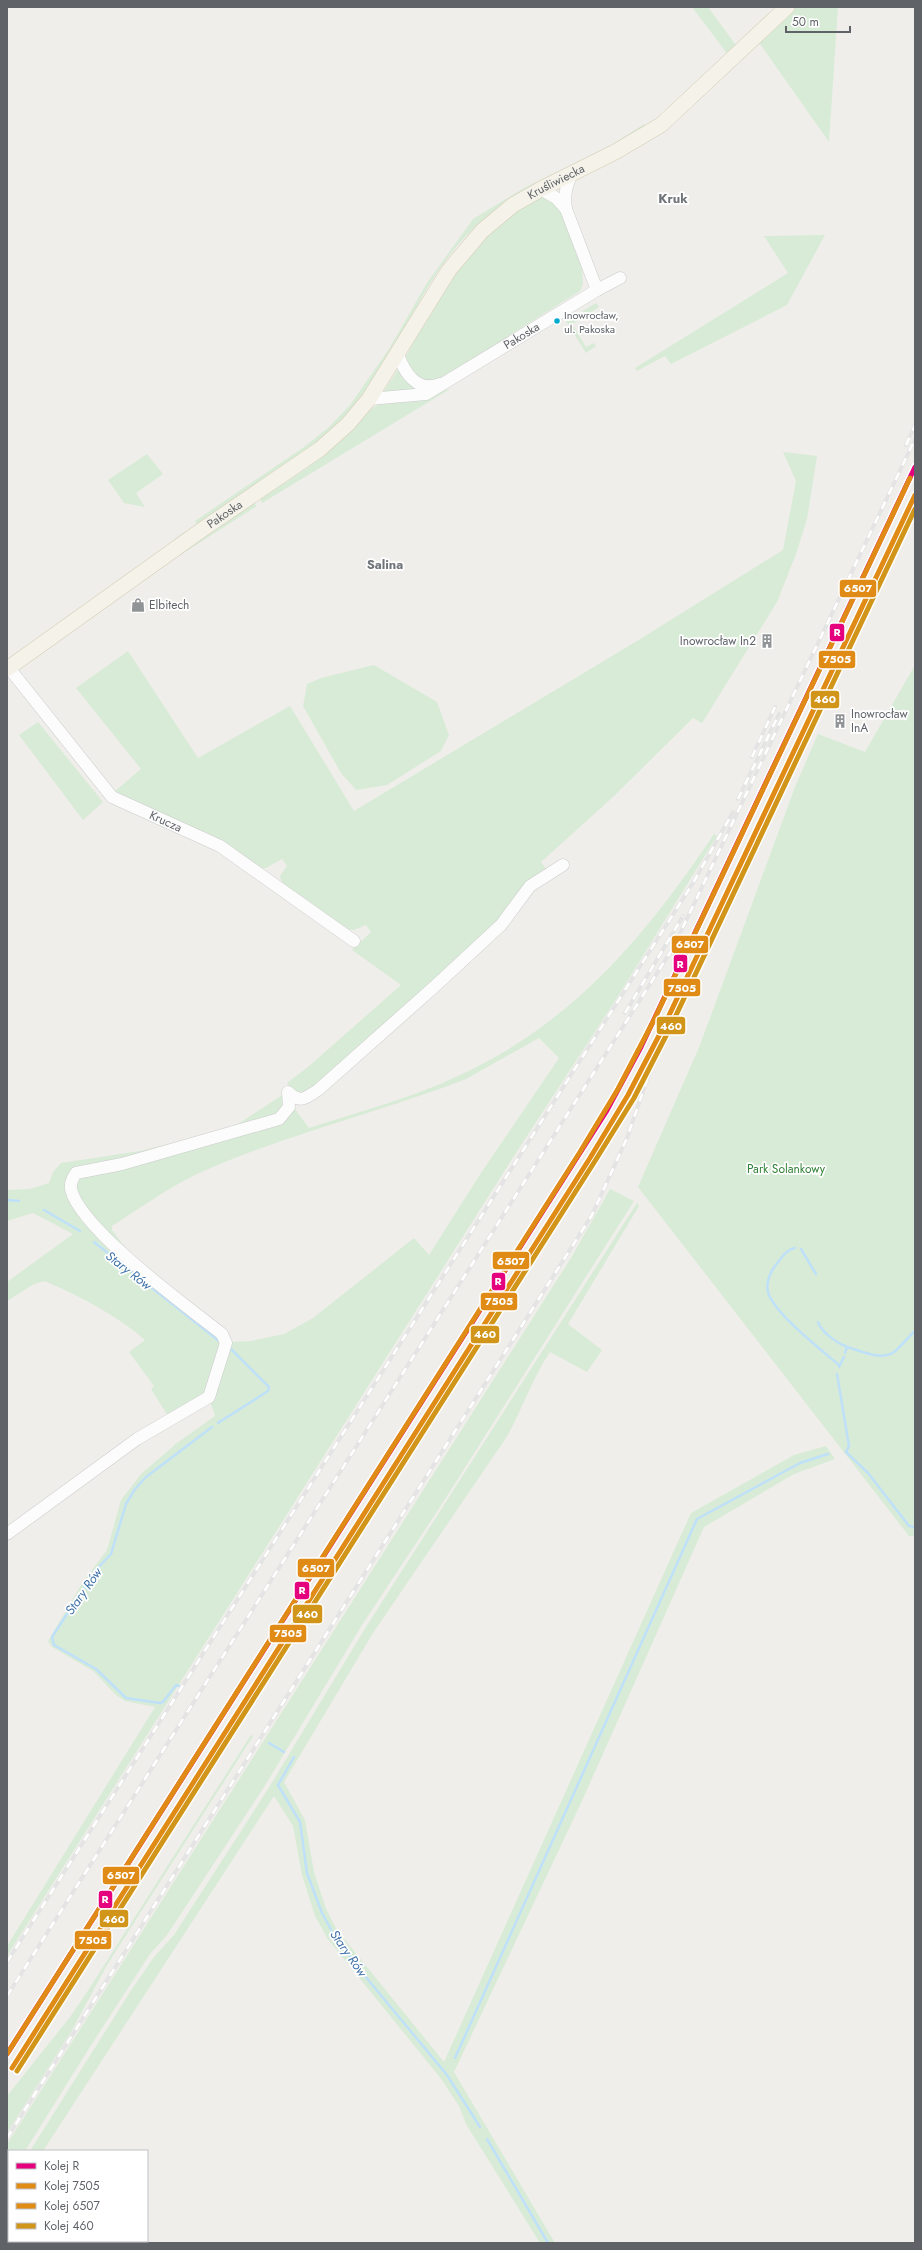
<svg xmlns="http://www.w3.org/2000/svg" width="922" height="2250" font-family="Jost,sans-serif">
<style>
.green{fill:#d8ebd6}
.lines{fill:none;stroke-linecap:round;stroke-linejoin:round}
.stream{stroke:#bfe0f9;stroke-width:2.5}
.minor-casing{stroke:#cbcccc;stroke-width:13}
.major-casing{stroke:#d7ceb8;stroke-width:16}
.minor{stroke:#fdfcfc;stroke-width:12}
.major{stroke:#f4f2e9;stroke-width:15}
.rail-casing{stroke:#e4e4e4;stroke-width:4}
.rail{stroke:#fff;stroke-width:2.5;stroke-dasharray:8;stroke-linecap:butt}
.rail-1-casing{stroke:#fff;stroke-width:8}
.rail-2-casing{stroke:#fff;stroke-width:8}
.rail-3-casing{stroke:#fff;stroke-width:8}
.rail-4-casing{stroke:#fff;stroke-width:8}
.rail-1{stroke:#e5007d;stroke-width:5}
.rail-2{stroke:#df8b15;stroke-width:5}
.rail-3{stroke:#df8b15;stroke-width:5}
.rail-4{stroke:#d1951a;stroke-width:5}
.bus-dot{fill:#00a9ce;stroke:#fff;stroke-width:1.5}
.labels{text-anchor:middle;stroke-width:3.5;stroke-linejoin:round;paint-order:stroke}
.bus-label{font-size:11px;fill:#5f6368;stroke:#fff;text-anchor:start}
.street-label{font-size:12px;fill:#5f6368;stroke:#fff}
.poi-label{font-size:12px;fill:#5f6368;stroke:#fff;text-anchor:start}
.park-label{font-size:12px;fill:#348238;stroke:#fff}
.neighbourhood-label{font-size:13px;font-weight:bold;fill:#70757a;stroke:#fff}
.water-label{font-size:13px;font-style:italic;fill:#4174aa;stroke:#fff}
.line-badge{stroke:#fff;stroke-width:1.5}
.badge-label{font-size:11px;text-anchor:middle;font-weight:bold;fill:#fff}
</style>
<rect width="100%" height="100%" fill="#efeeea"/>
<!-- green -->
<path class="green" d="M692,7H708L738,48L729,56Z
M792,7H838L829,142L758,41Z
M644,124L647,128C616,144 586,160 556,176C526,192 497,206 472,230C420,280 400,353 353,408C308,461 234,502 176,541L174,539L197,524L195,521L304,447L329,427L350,405L389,349L427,283L473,219L524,188L613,144Z
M542,196H546L562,212L582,269L583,284L580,291L435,382L417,379L406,362V356C434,305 464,248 513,214C522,207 532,202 542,196Z
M825,235L787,305L671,364L665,356L637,371L635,368L788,273L764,236Z
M596,303L599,307L572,324L586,347L594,343L596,346L586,353L566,321Z
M399,368L420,392L382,394Z
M450,389L262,503L260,499C280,485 304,472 323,455C343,437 359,413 385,401Z
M783,452L817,456L807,519L796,554L777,602L702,723L693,718L613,797L541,862L547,870L502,918L316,1089L297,1095L287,1083L308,1067L401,985L352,950L371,932L366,925L354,930L346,929L282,883L280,876L287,866L282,859L266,868H260L114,792L141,769L76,688L128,651L198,758L290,706L354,811L637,641L783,550L796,481Z
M147,454L163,474L136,493L145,507L124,503L108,480Z
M254,503L257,506L174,559L172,557Z
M374,665L437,702L449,735L441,751L387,785L356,790L341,773L303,706L307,684L321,678Z
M915,665V1536H909L638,1187L700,1045L795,787L818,734L865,752Z
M38,722L103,802L83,820L19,735Z
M714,834L717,836L615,1001L514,1156L7,1956V1946L155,1707L125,1701L116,1695L93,1671L52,1647L48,1641L83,1582L107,1550L121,1500L141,1474L177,1443L215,1416L210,1401L229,1342L251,1341L284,1334L313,1318L414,1238L429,1255L479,1176L559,1058L539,1038L466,1079L445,1087C362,1117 276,1138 195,1175C166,1189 139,1209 112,1226V1230L132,1257L213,1331L222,1345L206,1394L168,1416L151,1389L154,1386L129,1352L145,1340C120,1317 76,1294 44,1281L34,1284L7,1301V1282L73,1234L33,1213L7,1221V1190L30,1189L49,1183L53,1172L61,1163L140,1151L230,1129L284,1094L309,1128C359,1112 411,1098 458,1076C573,1023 645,937 714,834Z
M610,1189L634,1201L440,1507L362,1625L264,1787L167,1935L150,1954L88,2050L25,2151H9V2175L7,2178V2144L571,1258Z
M637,1203L639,1206L568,1324L602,1350L587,1372L550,1352C532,1379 522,1410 506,1438L373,1633L284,1782L305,1820L314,1872L326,1909L337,1930L444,2062L691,1513L794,1455L826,1446L835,1459L794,1474L704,1527L582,1801L454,2072L555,2243H540L466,2124L459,2106L442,2080L327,1938L315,1916L302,1875L293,1826L274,1796L43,2151H30L130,1992L154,1957L174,1935L268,1789L366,1627Z
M251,1735L253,1736L107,1965L71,2032L7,2133V2096L70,2017L89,1989Z"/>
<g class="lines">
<!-- stream -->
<path class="stream" d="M7,1200L19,1201
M44,1210L80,1231
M94,1242L219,1341
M795,1248C785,1250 781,1259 775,1266C769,1274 765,1286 769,1295C778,1316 821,1350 839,1365
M801,1249L816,1274
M818,1322C822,1333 837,1343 847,1347
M845,1353L847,1347C861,1351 881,1361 894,1352C902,1346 908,1337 915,1331
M839,1367L844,1357
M837,1374L849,1446L846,1452L868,1473L909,1526L915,1527
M218,1423L268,1391L269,1387L229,1347
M179,1686L176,1685L163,1702L160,1703L126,1698L96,1669L54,1645L52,1637L96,1570L111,1554L126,1504L135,1489L146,1477L212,1427
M269,1743L284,1752
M294,1757L278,1785L300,1822L307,1873L322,1913L333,1933L360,1970L447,2075L480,2127
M455,2058L697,1519L800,1463L828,1454
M487,2139L548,2243"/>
<defs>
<g id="minor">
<path d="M573,172C566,185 564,195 566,209L597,290"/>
<path d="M541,189L556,198L566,209"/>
<path d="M398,355C405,373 417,393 440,384"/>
<path id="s1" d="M369,399L426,394L597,290L620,278"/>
<path id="s2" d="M9,668L112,797L220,846L354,941"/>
<path d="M7,1534L137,1439L209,1397L226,1343L222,1334C189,1308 79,1228 71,1189C70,1182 73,1178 76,1173L122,1164L279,1119L289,1107L288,1092C301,1104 305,1098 318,1090L434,987L501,925L530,886L563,865"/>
</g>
<g id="major">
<path id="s3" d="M7,669L203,529L320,449L348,424L369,399L449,270L482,231L513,205L541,189L615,152L661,125L787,7"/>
</g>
</defs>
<!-- minor casing -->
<use href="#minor" class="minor-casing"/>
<!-- major casing -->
<use href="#major" class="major-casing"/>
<!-- minor -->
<use href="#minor" class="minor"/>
<!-- major -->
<use href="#major" class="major"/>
<defs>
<path id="rail" d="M906,445L915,425
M752,757L775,707
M738,799L779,714
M625,1013L683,916
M7,1962L693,883L733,812
M7,1996L673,948L915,439
M7,2138L592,1215L627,1138L668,1019L915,496"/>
</defs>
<!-- rail casing -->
<use href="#rail" class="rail-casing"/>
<!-- rail -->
<use href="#rail" class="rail"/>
<defs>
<path id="rail-1" d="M7,2054L606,1112L641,1047L915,467"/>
<path id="rail-2" d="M12,2068L590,1158L628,1095L664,1026L915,495"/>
<path id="rail-3" d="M7,2054L580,1152L618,1089L654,1020L910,478"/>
<path id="rail-4" d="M17,2071L595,1161L634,1098L670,1028L915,509"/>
</defs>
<!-- rail-1 casing -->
<use href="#rail-1" class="rail-1-casing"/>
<!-- rail-2 casing -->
<use href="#rail-2" class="rail-2-casing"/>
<!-- rail-3 casing -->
<use href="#rail-3" class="rail-3-casing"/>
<!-- rail-4 casing -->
<use href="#rail-4" class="rail-4-casing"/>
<!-- rail-1 -->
<use href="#rail-1" class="rail-1"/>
<!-- rail-2 -->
<use href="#rail-2" class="rail-2"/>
<!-- rail-3 -->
<use href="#rail-3" class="rail-3"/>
<!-- rail-4 -->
<use href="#rail-4" class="rail-4"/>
</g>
<!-- icons -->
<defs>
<symbol id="shop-bare" viewBox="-9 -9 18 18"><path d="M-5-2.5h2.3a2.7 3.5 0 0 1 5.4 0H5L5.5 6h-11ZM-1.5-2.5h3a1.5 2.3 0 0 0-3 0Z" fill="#919496" stroke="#fff" stroke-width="2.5" paint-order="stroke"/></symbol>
<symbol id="building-bare" viewBox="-9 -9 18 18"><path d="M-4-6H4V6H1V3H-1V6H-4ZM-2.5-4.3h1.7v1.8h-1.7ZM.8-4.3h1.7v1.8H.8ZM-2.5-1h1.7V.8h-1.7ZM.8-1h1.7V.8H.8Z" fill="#919496" stroke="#fff" stroke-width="2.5" paint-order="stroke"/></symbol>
</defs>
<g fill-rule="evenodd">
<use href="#shop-bare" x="128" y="595" width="20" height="20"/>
<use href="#building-bare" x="757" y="631" width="20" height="20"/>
<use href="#building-bare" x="830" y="711" width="20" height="20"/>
</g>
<!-- markers -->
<circle class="bus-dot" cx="557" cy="321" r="3.5"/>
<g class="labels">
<!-- bus labels -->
<g class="bus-label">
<text x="564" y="319">Inowrocław,<tspan x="564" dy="14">ul. Pakoska</tspan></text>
</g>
<!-- street labels -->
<g class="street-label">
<text dy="4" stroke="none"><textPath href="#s3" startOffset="745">Kruśliwiecka</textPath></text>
<text dy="4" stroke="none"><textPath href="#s1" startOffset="169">Pakoska</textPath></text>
<text dy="4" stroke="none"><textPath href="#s3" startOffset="267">Pakoska</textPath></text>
<text dy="4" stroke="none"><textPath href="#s2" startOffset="224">Krucza</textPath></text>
</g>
<!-- poi labels -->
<g class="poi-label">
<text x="149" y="609">Elbitech</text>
<text x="756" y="645" text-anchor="end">Inowrocław In2</text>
<text x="851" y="718">Inowrocław<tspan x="851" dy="14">InA</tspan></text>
</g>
<!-- park labels -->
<g class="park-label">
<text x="786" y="1173">Park Solankowy</text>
</g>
<!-- neighbourhood labels -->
<g class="neighbourhood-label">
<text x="673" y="203">Kruk</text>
<text x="385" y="569">Salina</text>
</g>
<!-- water labels -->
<g class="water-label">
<text transform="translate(129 1270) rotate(38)" y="5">Stary Rów</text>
<text transform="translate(83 1591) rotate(-55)" y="5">Stary Rów</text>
<text transform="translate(349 1953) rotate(55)" y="5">Stary Rów</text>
</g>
</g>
<g class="line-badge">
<rect x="839" y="579" width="38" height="19" rx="4" fill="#df8b15"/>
<rect x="829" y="623" width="16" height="19" rx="4" fill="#e5007d"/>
<rect x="818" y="650" width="38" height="19" rx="4" fill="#df8b15"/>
<rect x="810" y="690" width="30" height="19" rx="4" fill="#d1951a"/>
<rect x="671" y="935" width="38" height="19" rx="4" fill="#df8b15"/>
<rect x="673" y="954" width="15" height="19" rx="4" fill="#e5007d"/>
<rect x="663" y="978" width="38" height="19" rx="4" fill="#df8b15"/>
<rect x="656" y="1016" width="30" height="19" rx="4" fill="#d1951a"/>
<rect x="492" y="1251" width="38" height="19" rx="4" fill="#df8b15"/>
<rect x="491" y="1272" width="15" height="19" rx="4" fill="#e5007d"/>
<rect x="480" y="1292" width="38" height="19" rx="4" fill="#df8b15"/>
<rect x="470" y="1325" width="30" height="19" rx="4" fill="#d1951a"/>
<rect x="297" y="1558" width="38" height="20" rx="4" fill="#df8b15"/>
<rect x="294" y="1581" width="16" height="19" rx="4" fill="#e5007d"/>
<rect x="292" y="1604" width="31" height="20" rx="4" fill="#d1951a"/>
<rect x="269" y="1624" width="38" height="19" rx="4" fill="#df8b15"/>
<rect x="102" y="1866" width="38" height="19" rx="4" fill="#df8b15"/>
<rect x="98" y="1890" width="15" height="19" rx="4" fill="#e5007d"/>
<rect x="99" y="1909" width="30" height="19" rx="4" fill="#d1951a"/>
<rect x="74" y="1930" width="38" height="20" rx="4" fill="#df8b15"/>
</g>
<g class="badge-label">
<text x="858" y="592">6507</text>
<text x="837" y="636">R</text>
<text x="837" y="663">7505</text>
<text x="825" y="703">460</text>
<text x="690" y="948">6507</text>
<text x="680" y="968">R</text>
<text x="682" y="992">7505</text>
<text x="671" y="1030">460</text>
<text x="511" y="1265">6507</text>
<text x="498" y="1285">R</text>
<text x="499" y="1305">7505</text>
<text x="485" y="1338">460</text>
<text x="316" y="1572">6507</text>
<text x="302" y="1594">R</text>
<text x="307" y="1618">460</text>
<text x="288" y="1637">7505</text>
<text x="121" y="1879">6507</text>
<text x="105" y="1903">R</text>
<text x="114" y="1923">460</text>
<text x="93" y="1944">7505</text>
</g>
<!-- border -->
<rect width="922" height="2250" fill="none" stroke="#5f6368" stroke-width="16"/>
<!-- legend -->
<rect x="8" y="2150" width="140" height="92" fill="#ffffff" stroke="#bfc1c3"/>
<rect x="16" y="2163" width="20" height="6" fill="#e5007d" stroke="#bfc1c3"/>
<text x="44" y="2170" font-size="12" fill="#5f6368">Kolej R</text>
<rect x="16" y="2183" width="20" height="6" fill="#df8b15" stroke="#bfc1c3"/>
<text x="44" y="2190" font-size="12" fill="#5f6368">Kolej 7505</text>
<rect x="16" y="2203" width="20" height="6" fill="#df8b15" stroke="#bfc1c3"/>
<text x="44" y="2210" font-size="12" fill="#5f6368">Kolej 6507</text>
<rect x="16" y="2223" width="20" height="6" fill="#d1951a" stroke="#bfc1c3"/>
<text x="44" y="2230" font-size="12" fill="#5f6368">Kolej 460</text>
<!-- scale -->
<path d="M786 26v6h64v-6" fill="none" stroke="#5f6368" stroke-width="2"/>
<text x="792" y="26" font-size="12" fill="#5f6368" stroke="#ffffff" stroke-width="3" paint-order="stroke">50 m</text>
</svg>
